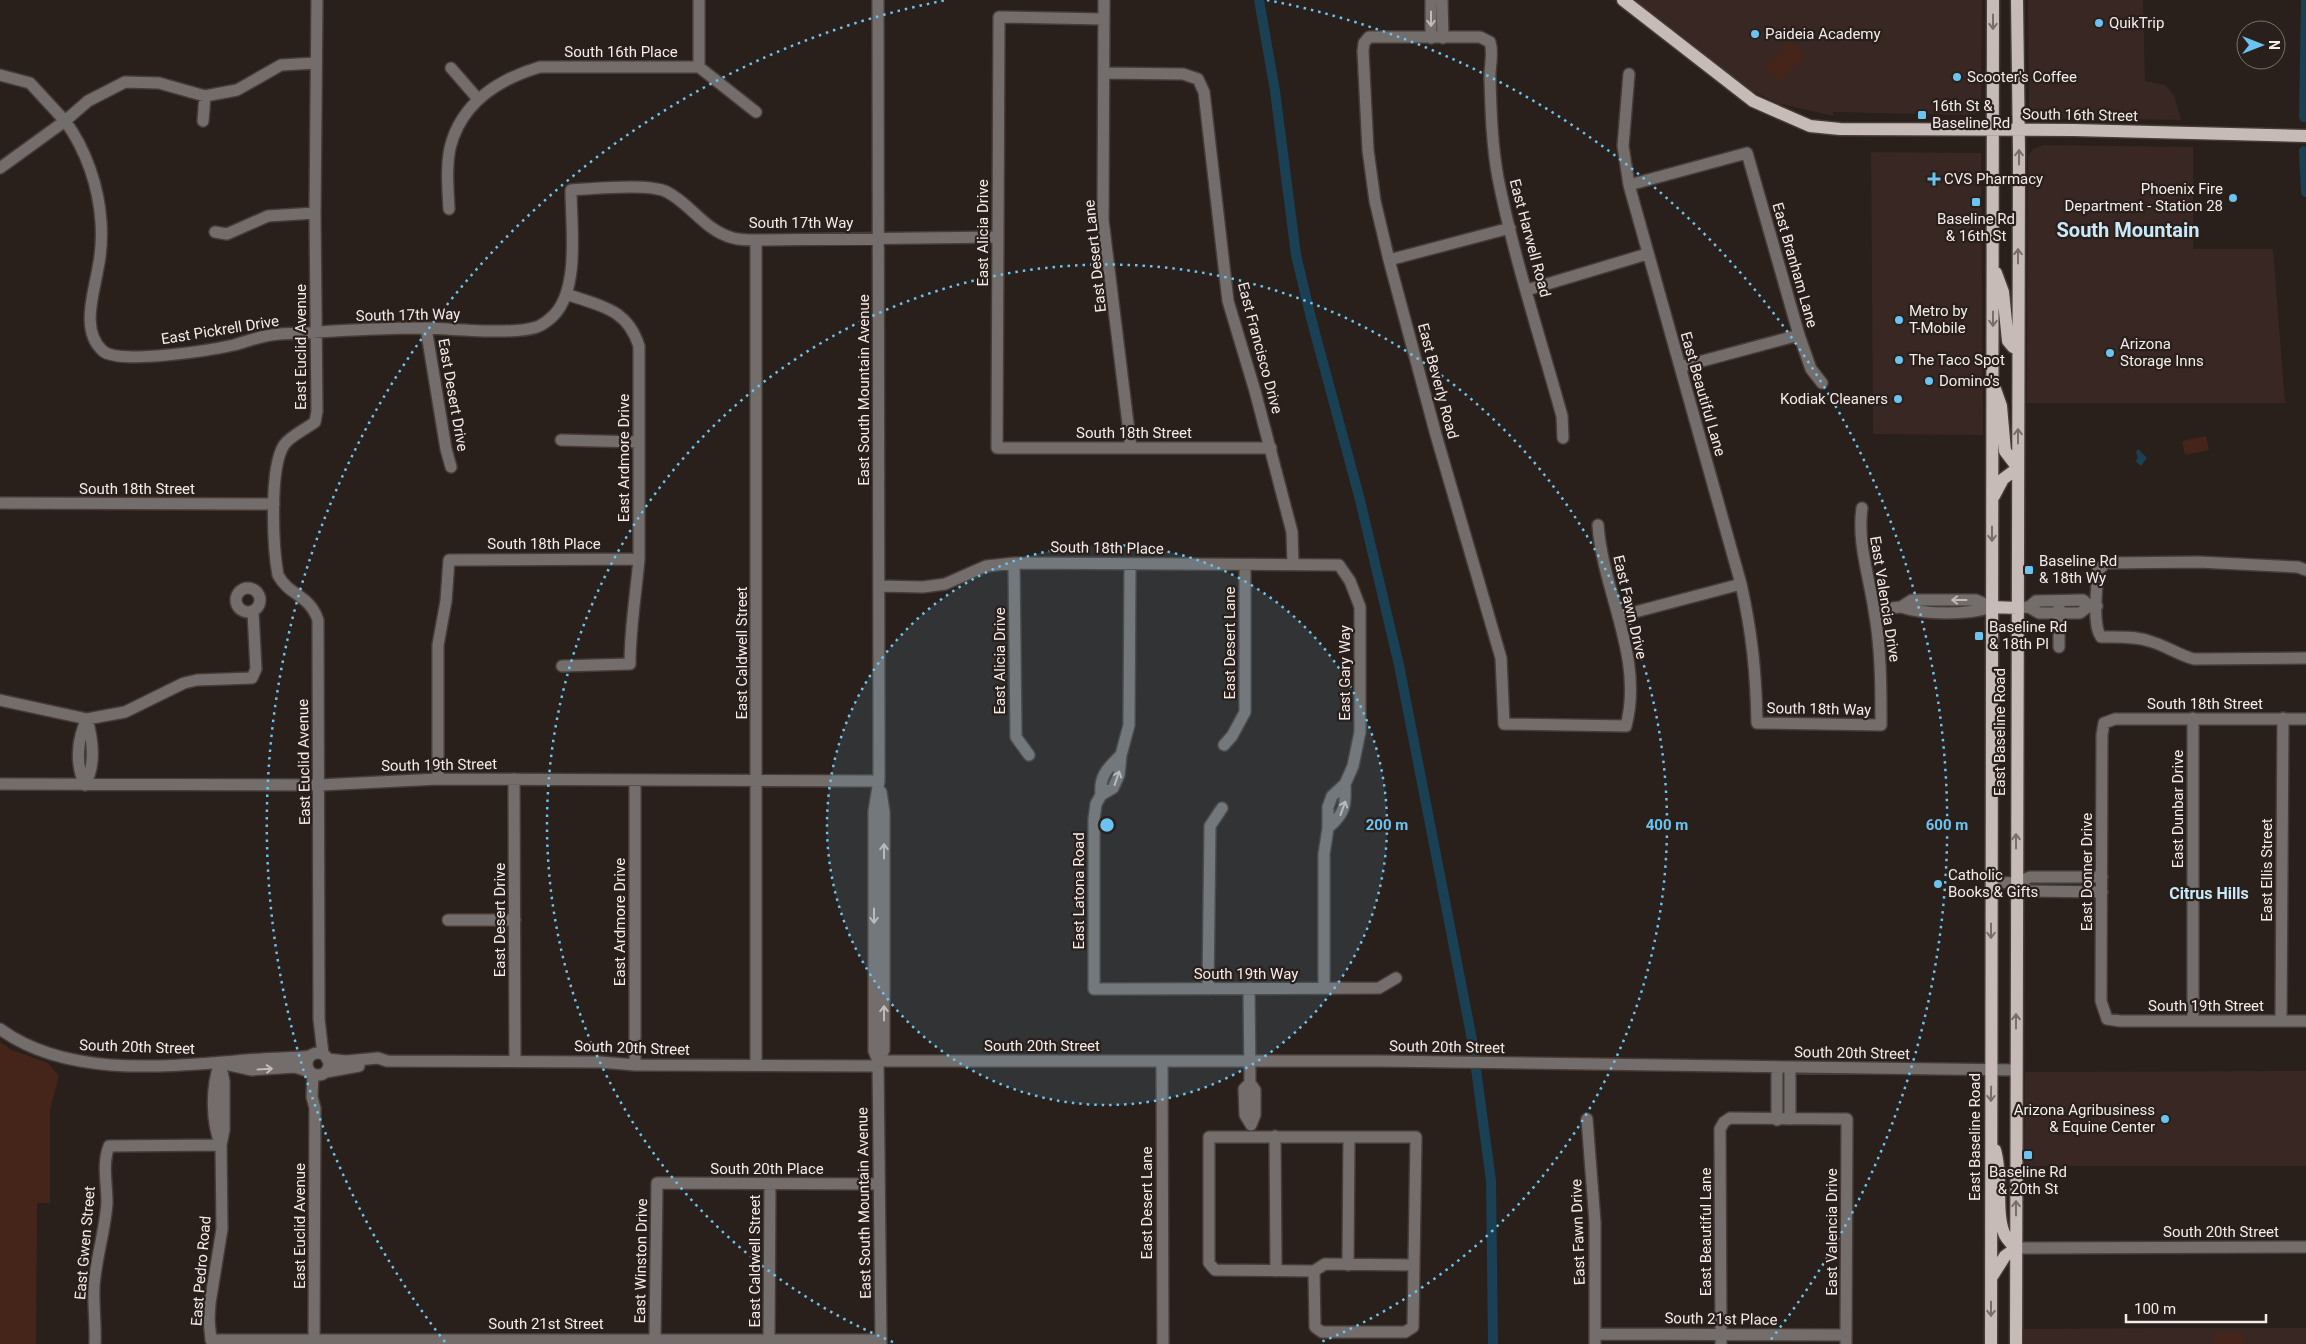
<svg xmlns="http://www.w3.org/2000/svg" width="2306" height="1344" font-family="Roboto,sans-serif">
<style>
.built{fill:#382722}
.green{fill:#45241a}
.water{fill:#194053}
.lines{fill:none;stroke-linecap:round;stroke-linejoin:round}
.canal{stroke:#194053;stroke-width:10}
.minor-casing{stroke:#453c38;stroke-width:14}
.major-casing{stroke:#453c38;stroke-width:15}
.minor{stroke:#736e6c;stroke-width:11}
.major{stroke:#c7bbb7;stroke-width:12}
.oneway{stroke:#c0bab8}
.oneway2{stroke:#786d69}
.ring{fill:none;stroke:#6ac3f1;stroke-width:2.5;stroke-dasharray:2.5 5}
.poi-dot{fill:#6ac3f1;stroke:#291f1b;stroke-width:2}
.labels{text-anchor:middle;stroke-width:4.5;stroke-linejoin:round;paint-order:stroke}
.poi-label{font-size:15px;fill:#f4ecea;stroke:#291f1b;text-anchor:start}
.street-label{font-size:15px;fill:#f4ecea;stroke:#291f1b}
.neighbourhood-label{font-size:16px;font-weight:bold;fill:#c9e8f9;stroke:#291f1b}
.district-label{font-size:20px;font-weight:bold;fill:#c9e8f9;stroke:#291f1b}
.centre{fill:#6ac3f1;stroke:#291f1b;stroke-width:2.5}
.ring-label{font-size:15px;text-anchor:middle;font-weight:bold;fill:#6ac3f1;stroke:#291f1b;stroke-width:4.5;stroke-linejoin:round;paint-order:stroke}
</style>
<rect width="100%" height="100%" fill="#291f1b"/>
<!-- built -->
<path class="built" d="M1634,0H1982L1981,108L1975,114L1963,115L1833,112V116L1777,103L1747,88Z
M2028,0H2143L2145,81L2165,85L2174,95L2181,120L2039,118L2029,109Z
M2044,145L2193,147V249H2273L2285,403H2027L2028,156L2033,149Z
M1871,152L1981,153L1983,435L1873,434Z
M2306,1071V1166H2024L2025,1072Z
M2154,1328H2306V1344H2024V1329Z"/>
<!-- green -->
<path class="green" d="M1791,41L1805,56L1779,82L1765,66Z
M2206,436L2209,450L2185,455L2182,441Z
M0,1042L12,1050L48,1063L59,1076L50,1110V1203H37L36,1344H0Z
M2214,1333H2243V1344H2214Z"/>
<!-- water -->
<path class="water" d="M2138,449L2147,458L2141,466L2135,461L2138,458L2136,452Z"/>
<g class="lines">
<!-- canal -->
<path class="canal" d="M1259,0L1275,91L1296,255L1311,318L1360,500L1399,665L1475,1055
M2304,117L2306,0
M2304,151L2306,192
M1476,1069L1491,1181L1493,1344"/>
<defs>
<path id="minor" d="M317,0L315,213L317,411L315,422C306,429 290,436 284,445C269,468 273,548 278,575C289,596 309,594 318,620L319,1019L323,1054
M699,0V67
M878,0L879,781L874,811V1051L878,1061L881,1344
M1104,0L1103,220L1131,448
M1431,0V38
M1442,0L1443,38
M1104,19L999,17L997,448H1271
M451,68L478,99
M1104,73L1183,74L1198,79L1204,92L1228,301L1255,391L1292,532L1293,564
M1629,74L1623,146L1629,185L1741,584C1752,633 1756,672 1757,723L1881,725C1881,686 1881,648 1874,610C1869,576 1857,542 1862,508
M0,75L30,83L65,121L88,101L125,82L159,83L205,96L237,90L281,65L315,63
M203,121L205,96
M0,168L65,121C86,149 99,188 101,222C102,237 101,254 98,268C94,293 80,331 103,351C119,365 212,350 234,345C245,342 255,338 266,336C278,333 292,334 304,333C345,330 387,328 429,328C457,329 513,335 537,327C542,325 550,319 554,315C580,288 571,225 571,190C593,189 649,183 667,192C691,204 705,231 733,238C740,240 748,240 756,240L998,237
M1629,185L1747,153L1799,335L1811,369L1822,383
M449,209C448,189 446,168 450,148C461,103 499,79 540,67H699L756,112
M215,232L227,234L268,216L315,213
M756,240V1065
M1389,260L1510,228
M1527,290L1647,254
M426,328L446,449L451,467
M1680,367L1799,335
M1563,438L1562,416C1540,337 1514,258 1498,178C1492,145 1491,113 1490,80C1489,67 1494,55 1490,42L1480,37H1369L1364,43L1363,51L1368,150L1375,201L1389,260L1436,435L1501,658L1504,724L1626,726C1644,657 1603,593 1598,525
M561,440L639,442
M0,503L274,504
M1014,563L1016,737L1029,755
M1130,564L1129,725L1121,755L1119,775L1113,788L1101,795L1096,804L1094,819V989L1379,988L1396,978
M2306,570L2298,567L2199,562L2106,563L2098,570C2097,587 2092,625 2101,637C2117,637 2134,636 2149,641C2165,645 2178,655 2194,659L2306,658
M879,586L923,587L945,584L986,566L1014,563L1339,565L1350,581L1360,607V732L1353,766L1345,784L1332,796L1328,807V828L1324,854V988
M236 600a12 12 0 1 1 24 0a12 12 0 1 1-24 0Z
M1901,607C1926,615 1967,615 1992,607
M2029,607L2036,601L2083,600L2089,606
M2059,607V647
M2017,608L2029,607L2039,613H2080L2089,606H2097
M1874,610L1901,607L1912,600H1976L1992,607
M1620,616L1741,584
M562,666L630,664C630,628 636,594 639,559V346C627,308 600,306 566,294
M0,700L87,719L125,712L184,683L197,680L252,678L256,669L253,612
M2306,719H2115L2104,723L2102,735L2101,1001L2107,1019L2120,1021H2306
M1224,745L1232,736L1245,712V565
M438,779V645L446,601L449,560L639,559
M514,779L515,1061
M635,780V1065
M0,784L320,785L438,779L879,781
M85,785C75,764 77,739 87,719
M85,785C96,764 93,741 87,719
M1101,795C1099,775 1108,768 1121,755
M1328,828C1345,813 1346,806 1345,784
M1991,882L2016,883L2030,877H2102
M2016,883L2030,891L2102,892
M448,920H515
M1249,988L1250,1083L1255,1090V1115L1251,1125L1245,1115L1244,1089L1250,1083
M1208,989L1210,826L1222,808
M2193,1021V718
M2281,1021L2283,718
M0,1029C71,1081 178,1065 261,1059C277,1057 294,1059 310,1056
M307 1064a11 11 0 1 1 22 0a11 11 0 1 1-22 0Z
M327,1059L346,1061L378,1058L387,1061L600,1062L635,1065L877,1066
M878,1061H1381L2016,1070
M878,1061L884,1050V812L881,792
M1162,1061L1163,1344
M220,1063L224,1081V1130L221,1145L222,1229L210,1303L209,1320L211,1340H881
M220,1063C211,1087 211,1122 221,1145
M229,1065L251,1070L295,1067L310,1072
M326,1072L359,1066
M313,1074L312,1097L315,1108L314,1344
M1587,1119L1595,1222V1344
M1790,1119V1067
M1777,1120V1067
M1275,1136L1276,1271
M2016,1248L2306,1247
M1348,1265L1349,1137
M1314,1271L1315,1327L1322,1332H1405L1413,1327L1416,1137H1209V1263L1215,1270L1314,1271L1325,1264L1414,1265
M1595,1334L1846,1335
M655,1339L657,1183L878,1184
M769,1339L770,1184
M95,1344C96,1325 93,1305 94,1286C96,1258 105,1231 107,1203C107,1183 102,1164 109,1146L221,1145
M1721,1344L1720,1129L1724,1122L1730,1118L1847,1119L1846,1344"/>
<path id="major" d="M1623,0L1753,101L1810,126L1840,129L2074,130L2306,136
M1996,273L2003,292L2008,341L2013,347L2018,348
M1994,496L2003,479L2018,468L2005,451L2001,406L1995,389
M1992,607L2017,608
M1991,1278L2005,1256L2016,1248C2011,1243 2006,1239 2004,1233C1995,1212 2003,1176 1995,1150
M1991,1344L1993,0
M2016,1344L2019,153L2017,0"/>
</defs>
<!-- minor casing -->
<use href="#minor" class="minor-casing"/>
<!-- major casing -->
<use href="#major" class="major-casing"/>
<!-- minor -->
<use href="#minor" class="minor"/>
<!-- major -->
<use href="#major" class="major"/>
</g>
<!-- one-way arrows -->
<defs><path id="oneway-shaft" d="M-6 0H5M1.5-3L5.5 0L1.5 3" fill="none" stroke-width="1.6" stroke-linecap="round" stroke-linejoin="round" transform="scale(1.25)"/></defs>
<g class="oneway">
<use href="#oneway-shaft" transform="translate(1431 19) rotate(90)"/>
<use href="#oneway-shaft" transform="translate(1959 600) rotate(-180)"/>
<use href="#oneway-shaft" transform="translate(1117 778) rotate(-71)"/>
<use href="#oneway-shaft" transform="translate(1343 808) rotate(-70)"/>
<use href="#oneway-shaft" transform="translate(884 851) rotate(-90)"/>
<use href="#oneway-shaft" transform="translate(874 916) rotate(90)"/>
<use href="#oneway-shaft" transform="translate(884 1013) rotate(-90)"/>
<use href="#oneway-shaft" transform="translate(265 1069) rotate(-3)"/>
</g>
<g class="oneway2">
<use href="#oneway-shaft" transform="translate(1993 22) rotate(90)"/>
<use href="#oneway-shaft" transform="translate(2019 157) rotate(-90)"/>
<use href="#oneway-shaft" transform="translate(2018 256) rotate(-90)"/>
<use href="#oneway-shaft" transform="translate(1993 319) rotate(90)"/>
<use href="#oneway-shaft" transform="translate(2018 436) rotate(-90)"/>
<use href="#oneway-shaft" transform="translate(1992 534) rotate(90)"/>
<use href="#oneway-shaft" transform="translate(2016 841) rotate(-90)"/>
<use href="#oneway-shaft" transform="translate(1991 931) rotate(90)"/>
<use href="#oneway-shaft" transform="translate(2016 1021) rotate(-90)"/>
<use href="#oneway-shaft" transform="translate(1991 1094) rotate(91)"/>
<use href="#oneway-shaft" transform="translate(2016 1208) rotate(-90)"/>
<use href="#oneway-shaft" transform="translate(1991 1309) rotate(90)"/>
</g>
<!-- distance rings -->
<circle cx="1107" cy="825" r="280" fill="#6ac3f1" fill-opacity=".12"/>
<g class="ring">
<circle cx="1107" cy="825" r="280"/>
<path d="M893 1342A560 560 0 1 1 1321 1342"/>
<path d="M445 1342A840 840 0 0 1 947 0M1267 0A840 840 0 0 1 1769 1342"/>
</g>
<!-- markers -->
<g class="poi-dot">
<circle cx="2099" cy="23" r="5"/>
<circle cx="1755" cy="34" r="5"/>
<circle cx="1957" cy="77" r="5"/>
<rect x="1917" y="110" width="10" height="10" rx="2.5"/>
<path d="M1931.5 171.5h5v5h5v5h-5v5h-5v-5h-5v-5h5z"/>
<circle cx="2233" cy="198" r="5"/>
<rect x="1971" y="197" width="10" height="10" rx="2.5"/>
<circle cx="1899" cy="320" r="5"/>
<circle cx="2110" cy="353" r="5"/>
<circle cx="1899" cy="360" r="5"/>
<circle cx="1929" cy="381" r="5"/>
<circle cx="1898" cy="399" r="5"/>
<rect x="2024" y="565" width="10" height="10" rx="2.5"/>
<rect x="1974" y="631" width="10" height="10" rx="2.5"/>
<circle cx="1938" cy="884" r="5"/>
<circle cx="2165" cy="1119" r="5"/>
<rect x="2023" y="1150" width="10" height="10" rx="2.5"/>
</g>
<g class="labels">
<!-- poi labels -->
<g class="poi-label">
<text x="2109" y="28">QuikTrip</text>
<text x="1765" y="39">Paideia Academy</text>
<text x="1967" y="82">Scooter's Coffee</text>
<text x="1932" y="111">16th St &amp;<tspan x="1932" dy="17">Baseline Rd</tspan></text>
<text x="1944" y="184">CVS Pharmacy</text>
<text x="2223" y="194" text-anchor="end">Phoenix Fire<tspan x="2223" dy="17">Department - Station 28</tspan></text>
<text x="1976" y="224" text-anchor="middle">Baseline Rd<tspan x="1976" dy="17">&amp; 16th St</tspan></text>
<text x="1909" y="316">Metro by<tspan x="1909" dy="17">T-Mobile</tspan></text>
<text x="2120" y="349">Arizona<tspan x="2120" dy="17">Storage Inns</tspan></text>
<text x="1909" y="365">The Taco Spot</text>
<text x="1939" y="386">Domino's</text>
<text x="1888" y="404" text-anchor="end">Kodiak Cleaners</text>
<text x="2039" y="566">Baseline Rd<tspan x="2039" dy="17">&amp; 18th Wy</tspan></text>
<text x="1989" y="632">Baseline Rd<tspan x="1989" dy="17">&amp; 18th Pl</tspan></text>
<text x="1948" y="880">Catholic<tspan x="1948" dy="17">Books &amp; Gifts</tspan></text>
<text x="2155" y="1115" text-anchor="end">Arizona Agribusiness<tspan x="2155" dy="17">&amp; Equine Center</tspan></text>
<text x="2028" y="1177" text-anchor="middle">Baseline Rd<tspan x="2028" dy="17">&amp; 20th St</tspan></text>
</g>
<!-- street labels -->
<g class="street-label">
<text x="621" y="57">South 16th Place</text>
<text transform="translate(2080 115) rotate(1)" y="5">South 16th Street</text>
<text x="801" y="228">South 17th Way</text>
<text transform="translate(983 233) rotate(-90)" y="5">East Alicia Drive</text>
<text transform="translate(1530 238) rotate(75)" y="5">East Harwell Road</text>
<text transform="translate(1095 256) rotate(-96)" y="5">East Desert Lane</text>
<text transform="translate(1795 265) rotate(74)" y="5">East Branham Lane</text>
<text transform="translate(408 315) rotate(-1)" y="5">South 17th Way</text>
<text transform="translate(220 330) rotate(-9)" y="5">East Pickrell Drive</text>
<text transform="translate(301 347) rotate(-90)" y="5">East Euclid Avenue</text>
<text transform="translate(1260 348) rotate(75)" y="5">East Francisco Drive</text>
<text transform="translate(1438 381) rotate(75)" y="5">East Beverly Road</text>
<text transform="translate(864 390) rotate(-90)" y="5">East South Mountain Avenue</text>
<text transform="translate(1703 394) rotate(74)" y="5">East Beautiful Lane</text>
<text transform="translate(453 395) rotate(80)" y="5">East Desert Drive</text>
<text x="1134" y="438">South 18th Street</text>
<text transform="translate(624 458) rotate(-90)" y="5">East Ardmore Drive</text>
<text x="137" y="494">South 18th Street</text>
<text x="544" y="549">South 18th Place</text>
<text transform="translate(1107 548) rotate(1)" y="5">South 18th Place</text>
<text transform="translate(1885 599) rotate(81)" y="5">East Valencia Drive</text>
<text transform="translate(1630 607) rotate(77)" y="5">East Fawn Drive</text>
<text transform="translate(1230 643) rotate(-90)" y="5">East Desert Lane</text>
<text transform="translate(742 653) rotate(-90)" y="5">East Caldwell Street</text>
<text transform="translate(1000 661) rotate(-90)" y="5">East Alicia Drive</text>
<text transform="translate(1345 673) rotate(-90)" y="5">East Gary Way</text>
<text x="2205" y="709">South 18th Street</text>
<text transform="translate(1819 709) rotate(1)" y="5">South 18th Way</text>
<text transform="translate(2000 732) rotate(-90)" y="5">East Baseline Road</text>
<text transform="translate(304 762) rotate(-91)" y="5">East Euclid Avenue</text>
<text transform="translate(439 765) rotate(-1)" y="5">South 19th Street</text>
<text transform="translate(2178 809) rotate(-90)" y="5">East Dunbar Drive</text>
<text transform="translate(2267 870) rotate(-90)" y="5">East Ellis Street</text>
<text transform="translate(2087 872) rotate(-90)" y="5">East Donner Drive</text>
<text transform="translate(1079 891) rotate(-90)" y="5">East Latona Road</text>
<text transform="translate(500 920) rotate(-90)" y="5">East Desert Drive</text>
<text transform="translate(620 922) rotate(-90)" y="5">East Ardmore Drive</text>
<text x="1246" y="979">South 19th Way</text>
<text x="2206" y="1011">South 19th Street</text>
<text x="1042" y="1051">South 20th Street</text>
<text transform="translate(137 1047) rotate(2)" y="5">South 20th Street</text>
<text transform="translate(1447 1047) rotate(1)" y="5">South 20th Street</text>
<text transform="translate(632 1048) rotate(2)" y="5">South 20th Street</text>
<text transform="translate(1852 1053) rotate(1)" y="5">South 20th Street</text>
<text transform="translate(1975 1137) rotate(-90)" y="5">East Baseline Road</text>
<text x="767" y="1174">South 20th Place</text>
<text transform="translate(864 1203) rotate(-91)" y="5">East South Mountain Avenue</text>
<text transform="translate(1147 1203) rotate(-90)" y="5">East Desert Lane</text>
<text transform="translate(300 1226) rotate(-90)" y="5">East Euclid Avenue</text>
<text transform="translate(1578 1232) rotate(-92)" y="5">East Fawn Drive</text>
<text transform="translate(1706 1232) rotate(-90)" y="5">East Beautiful Lane</text>
<text transform="translate(1832 1232) rotate(-90)" y="5">East Valencia Drive</text>
<text x="2221" y="1237">South 20th Street</text>
<text transform="translate(85 1243) rotate(-85)" y="5">East Gwen Street</text>
<text transform="translate(641 1261) rotate(-89)" y="5">East Winston Drive</text>
<text transform="translate(755 1261) rotate(-90)" y="5">East Caldwell Street</text>
<text transform="translate(201 1271) rotate(-85)" y="5">East Pedro Road</text>
<text transform="translate(1721 1319) rotate(1)" y="5">South 21st Place</text>
<text x="546" y="1329">South 21st Street</text>
</g>
<!-- neighbourhood labels -->
<g class="neighbourhood-label">
<text x="2209" y="899">Citrus Hills</text>
</g>
<!-- district labels -->
<g class="district-label">
<text x="2128" y="237">South Mountain</text>
</g>
</g>
<circle cx="1107" cy="825" r="8" class="centre"/>
<g class="ring-label">
<text x="1387" y="830">200 m</text>
<text x="1667" y="830">400 m</text>
<text x="1947" y="830">600 m</text>
</g>
<!-- north arrow -->
<g transform="translate(2261 45) rotate(90)"><circle r="24" fill="#291f1b" stroke="#7a716e"/>
<path d="M0-4L9 19L0 12L-9 19Z" fill="#6ac3f1"/>
<text y="-8" font-size="14" font-weight="bold" text-anchor="middle" fill="#f4ecea">N</text>
</g>
<!-- scale -->
<path d="M2126 1314v8h140v-8" fill="none" stroke="#f4ecea" stroke-width="2.5"/>
<text x="2134" y="1314" font-size="15" fill="#f4ecea" stroke="#291f1b" stroke-width="4" paint-order="stroke">100 m</text>
</svg>
